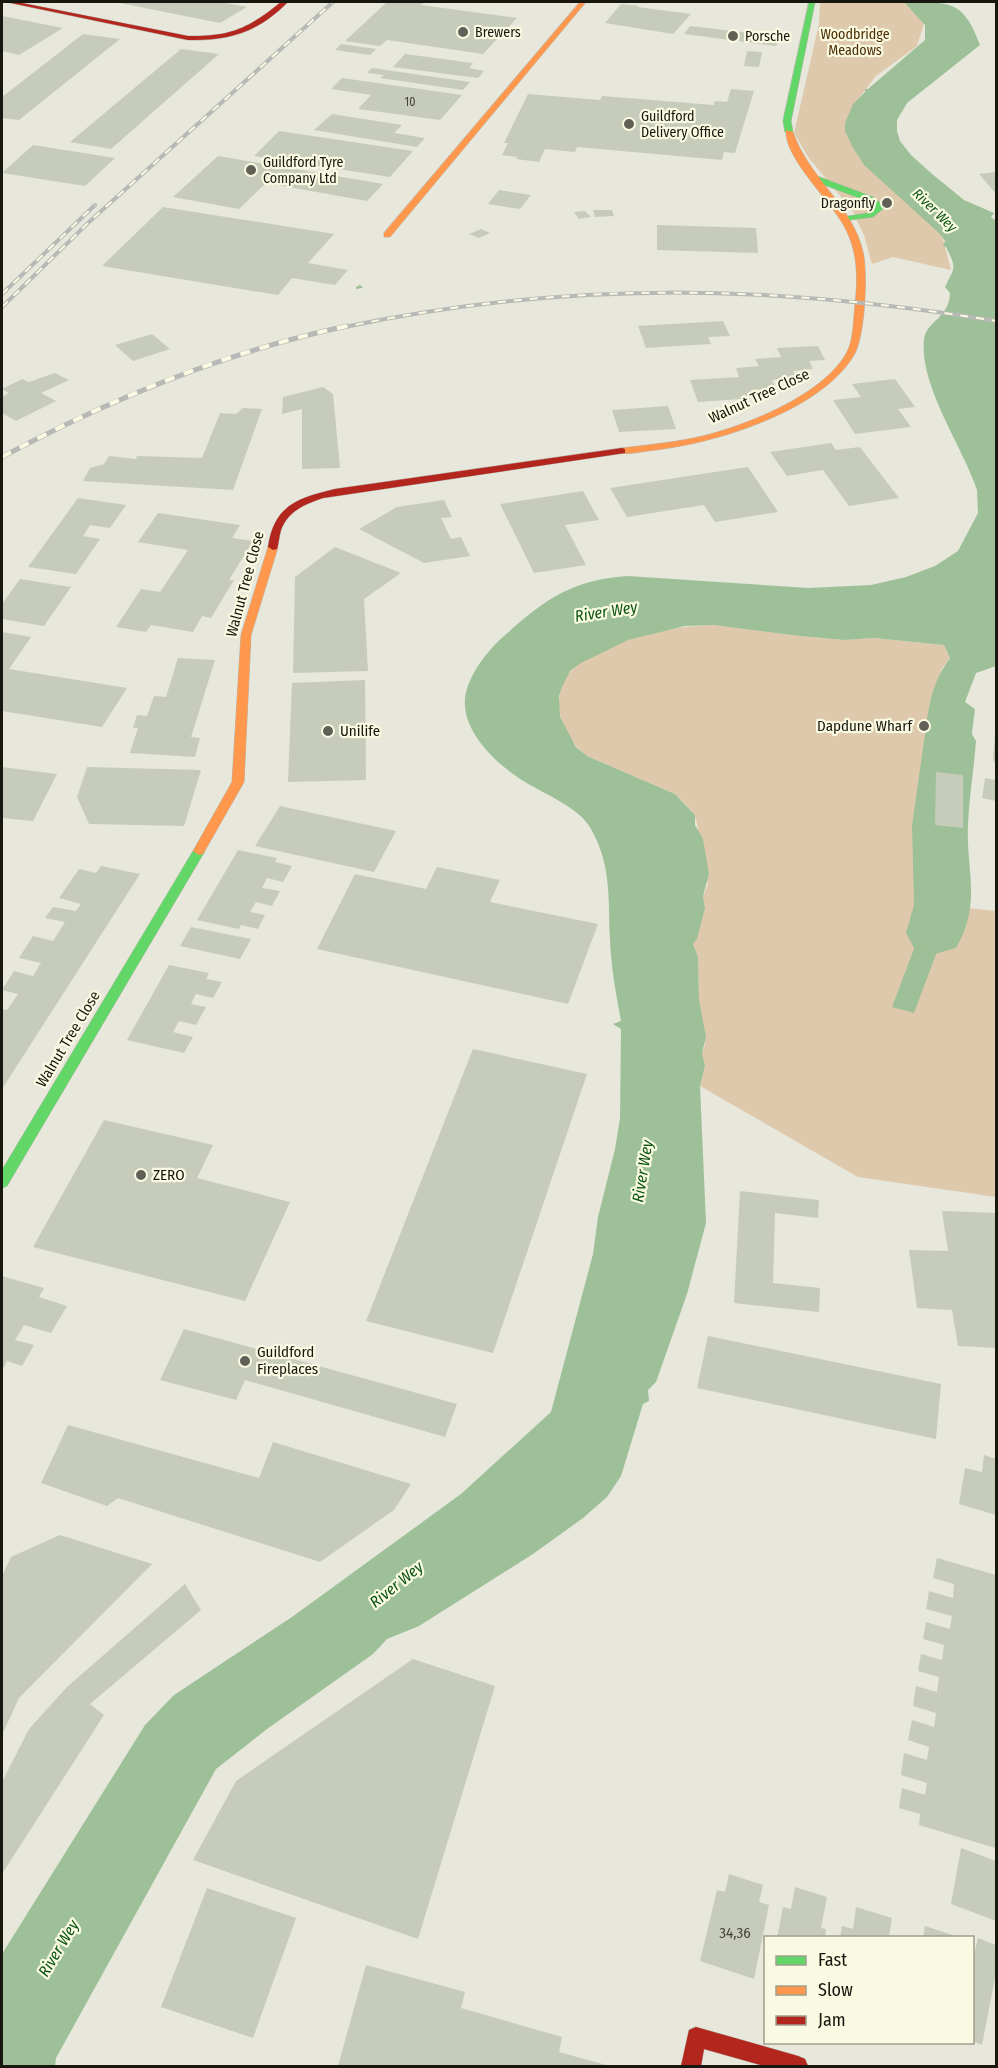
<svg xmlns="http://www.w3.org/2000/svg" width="998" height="2068" font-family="'Fira Sans Condensed',sans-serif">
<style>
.green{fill:#dfc9ac}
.water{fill:#9dc098}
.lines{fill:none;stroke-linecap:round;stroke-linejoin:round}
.stream{fill:#9dc098;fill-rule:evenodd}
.river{fill:#9dc098;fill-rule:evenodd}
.building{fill:#c7ccba}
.fast-casing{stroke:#b6b5ab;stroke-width:1}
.slow-casing{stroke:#b6b5ab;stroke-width:1}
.jam-casing{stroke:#b6b5ab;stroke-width:1}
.fast{fill:#63d668;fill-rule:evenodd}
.slow{fill:#ff974d;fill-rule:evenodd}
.jam{fill:#b3261e;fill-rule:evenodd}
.rail-far1-casing{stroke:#b8b8b6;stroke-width:4}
.rail-casing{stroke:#b8b8b6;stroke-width:5}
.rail-far1{stroke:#fafae2;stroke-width:2;stroke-dasharray:8;stroke-linecap:butt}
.rail{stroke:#fafae2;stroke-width:4;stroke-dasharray:10;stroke-linecap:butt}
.poi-dot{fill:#606056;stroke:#fafae2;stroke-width:2}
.labels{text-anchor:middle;stroke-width:4.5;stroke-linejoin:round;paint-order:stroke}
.number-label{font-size:12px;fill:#44443a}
.far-poi-label{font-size:14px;fill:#18170f;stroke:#fafae2;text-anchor:start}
.far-park-label{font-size:14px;fill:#4d2d00;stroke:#fafae2}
.far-water-label{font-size:14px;font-style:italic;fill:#0a5512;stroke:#fafae2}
.street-label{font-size:15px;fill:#18170f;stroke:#fafae2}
.poi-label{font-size:15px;fill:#18170f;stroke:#fafae2;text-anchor:start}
.near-number-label{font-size:15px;fill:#44443a}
.water-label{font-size:16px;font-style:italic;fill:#0a5512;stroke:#fafae2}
</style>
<rect width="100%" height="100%" fill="#e7e7db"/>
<!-- green -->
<path class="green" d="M820,2H909L925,20L917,46L876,76L855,103L942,235L951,270L893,257L872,264L864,235L852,210L808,157L794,133L819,24Z
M715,625L800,636L844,640L874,638L944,645L950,658L942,668L922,767L924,772L948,775L950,849L927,846L926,877L929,897L917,941L944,933L949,906L996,911V1197L858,1177L700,1086L705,1066L702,1053L705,1045L699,1000L698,957L693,944L705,908L703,896L708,884L696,819L690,809L675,794L587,756C573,745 561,729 559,710C558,697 561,680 571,671C603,639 671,626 715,625Z"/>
<!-- water -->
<path class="water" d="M904,2C951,2 963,0 980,45L907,103L897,120V131L900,141L911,155L932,174L964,200L994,213L991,217L996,221V666L976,673L965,702L975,709L968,764L956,765L948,775L925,772L922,767C926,729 926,689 950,658L944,645L874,638L844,640L800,636L714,625L685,626L628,640L581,663L570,671L562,687L559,696L560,717L576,747L587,756L675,794L695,815V825L703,839L709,874L703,896L705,908L697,939L693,944L698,957L699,1000L706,1037L702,1053L705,1066L700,1086L706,1223L687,1294L656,1382L648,1390L649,1401L643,1404L621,1476L607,1497L583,1518L533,1554L419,1626L387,1639L373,1654L267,1729L216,1769L56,2058L55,2066H2V1954L145,1725L174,1695L292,1617L461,1494L551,1412L593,1254L598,1217L615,1149L620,1118L621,1029L613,1024L621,1021C616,994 611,967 610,940C608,900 612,866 591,829C579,807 546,795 525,782C500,767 467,737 465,706C463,681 486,652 504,636C544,600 571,580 627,576L808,588L871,585L906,577L935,566L958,551L978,513L977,490C962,445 919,386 924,339C927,320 949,319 950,293L945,287C955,266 957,269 946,247L943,246L945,241L940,234L864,165L852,146L845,131V123L853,104L865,92V89H868L925,40V25Z
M926,846L950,849L949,906L944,933L914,1013L892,1007L917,941L927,909L929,897L926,877Z"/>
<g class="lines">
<!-- stream -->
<path class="stream" d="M360,285L363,287L362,288L356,289V287Z"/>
<!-- river -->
<path class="river" d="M950,724L969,729L976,741C974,769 969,797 968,825C966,872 982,903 956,948L935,954L914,948L906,933L914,905L912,826L924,741L931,729Z"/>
</g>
<!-- building -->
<path class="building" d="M115,2H221L247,7L220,23Z
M387,2H425L421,5L517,18L483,54L387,40L380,46L345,41Z
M621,4L639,6L637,7L691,14L673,34L605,23Z
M2,16L63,28L19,55L2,51Z
M690,26L782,37L776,46L684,34Z
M83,34L120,39L19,120L2,118V97Z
M341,44L376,49L370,55L335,50Z
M181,49L219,54L111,149L70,142Z
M747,51L762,52L759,67L744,66Z
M405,54L473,63L469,68L484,71L478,78L393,67Z
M372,68L470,82L463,90L380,78L384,75L367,73Z
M342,78L462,95L440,120L358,109L371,95L331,89Z
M731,89L754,91L735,153L724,152L722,160L577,147L575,152L545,149L539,162L516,159L517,157L502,155L508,143H504L528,94L600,100L602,96L714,105L715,101L727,102Z
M332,114L402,125L394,133L425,138L417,147L314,130Z
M279,131L413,151L390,177L254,156Z
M33,145L115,158L85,186L2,173Z
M218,156L383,184L367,201L266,183L239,209L173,197Z
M996,172V194L979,174Z
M499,190L531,195L520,209L488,204Z
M163,207L334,234L308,263L348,270L335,285L292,278L278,295L102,266Z
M593,210H612L614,216L595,217Z
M585,211L591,217L579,219L574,212Z
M657,225L756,228L758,253L657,250Z
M481,229L490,233L479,238L469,234Z
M723,321L730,336L708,337L711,344L646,348L638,326Z
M152,334L170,349L133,361L115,345Z
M818,346L825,360L809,361L813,369L793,371L797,378L772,380L776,389L751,390L755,398L698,402L690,380L739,377L736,368L759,366L755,359L781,357L777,348Z
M55,373L69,380L41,393L56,401L16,421L2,413V397L9,393L2,389L22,379L29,382Z
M895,379L915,407L898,409L911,427L855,434L833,400L861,397L852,384Z
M323,387L333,394L340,468L302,469V409L282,414L283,397Z
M668,406L676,429L619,432L612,410Z
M243,408L262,409L233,490L83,481L90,468L104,464L109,456L136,459L137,456L202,458L220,413L236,414Z
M831,443L836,450L860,447L899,498L849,506L823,470L787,476L770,452Z
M748,467L778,512L715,522L704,505L627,517L610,488Z
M583,491L599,520L565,525L586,565L534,573L500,504Z
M78,498L126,505L110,528L90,525L83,536L100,539L76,574L28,567Z
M444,500L452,517L441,518L451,539L461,537L470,556L424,563L359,529L397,507Z
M158,513L240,525L232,538L253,541L229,580H234L211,618L202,616L193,632L151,625L146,632L116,627L141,589L160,592L188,550L138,542Z
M335,547L401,573L364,599L368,671L293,673L295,577Z
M20,579L71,587L44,626L2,619V604Z
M2,632L31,637L9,669L127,688L102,727L2,711Z
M178,658L215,660L191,737L200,738L195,757L130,753L138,728H133L137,715L147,716L154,696L166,697Z
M365,680L366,780L288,782L292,683Z
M995,731H996V766L993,759Z
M2,767L57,774L33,821L2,818Z
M87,767L201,770L184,826L89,824L77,797Z
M936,772L963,775V828L935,825Z
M985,778L996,780V801L982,798Z
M280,806L396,831L374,872L255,846Z
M238,850L277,858L275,862L292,866L283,882L267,878L262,888L280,891L272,906L256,902L250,912L265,915L258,929L241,925L239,929L197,920Z
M101,866L140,874L2,1089V1009L7,1010L18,994L2,990L14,971L33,976L41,963L19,958L33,936L53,941L65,922L45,918L53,907L76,911L81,904L59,898L79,869L96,873Z
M437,867L500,880L490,902L598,924L568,1004L317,949L355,874L426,889Z
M191,927L251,939L240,959L180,946Z
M169,965L209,973L206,979L222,982L213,998L196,994L191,1004L206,1007L196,1025L179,1021L173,1032L193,1037L184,1053L127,1040Z
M473,1049L587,1074L493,1353L366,1321Z
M104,1120L213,1145L197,1178L290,1202L245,1301L33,1247Z
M740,1191L819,1200L818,1218L775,1213L773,1283L820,1288L819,1312L734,1303Z
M942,1211L996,1213V1348L958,1346L952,1310L917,1308L909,1250L948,1251Z
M2,1276L44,1288L39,1297L67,1306L51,1333L24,1325L15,1340L34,1345L22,1366L7,1361L2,1370Z
M184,1329L457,1404L445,1437L245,1380L236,1400L160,1380Z
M708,1336L941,1384L936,1439L697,1388Z
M68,1425L259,1478L273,1442L411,1484L394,1510L320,1562L118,1498L107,1506L41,1483Z
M984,1455L996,1459V1515L959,1504L965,1468L982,1472Z
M60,1535L152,1564L19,1698L2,1735V1576L11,1557Z
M937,1558L996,1575L995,1848L919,1825L920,1814L899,1808L902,1788L925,1795L927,1783L901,1775L904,1753L927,1760L929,1747L908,1740L912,1720L934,1727L936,1713L913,1706L916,1686L937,1692L939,1677L918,1671L921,1654L942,1660L944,1645L923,1639L926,1622L950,1629L952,1616L926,1609L929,1591L953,1598L954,1584L933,1578Z
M185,1584L201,1610L90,1704L104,1715L2,1874V1782L29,1729L67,1687Z
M413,1659L495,1686L418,1939L193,1860L236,1781Z
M961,1848L996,1861V1921L951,1904Z
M729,1874L763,1885L759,1902L769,1905L754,1979L700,1961L717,1890L725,1892Z
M795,1887L827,1897L821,1928L826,1929L825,1938H777L783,1907L791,1909Z
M207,1888L296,1918L253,2038L161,2007Z
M856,1907L892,1918L889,1938H840L842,1926L853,1929Z
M925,1926L953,1935L952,1938H923Z
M978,1938L996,1945V1973L982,2045L972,2041V1963Z
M366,1965L465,1992L461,2008L562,2037L559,2052L606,2065V2066H338Z"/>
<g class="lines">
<defs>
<path id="fast" d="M809,2H815L791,121L793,132L789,134L785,132L783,121Z
M811,176H817L873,197L885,207L873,217L842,221V217L868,213L876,207L867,201L811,180Z
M199,847L205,851L7,1186L2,1188V1170L193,851Z"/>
<path id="slow" d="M580,2H586L390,237H384V233Z
M786,130L793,132C808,177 853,206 863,252C868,273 865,337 854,355C821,411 716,443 655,450C643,451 630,455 619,453V449L622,448C646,445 670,443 694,438C741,428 821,397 846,354C854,340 853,321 855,305C858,277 858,251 844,226C831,201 784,158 786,130Z
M273,544L278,547L251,635L244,782L203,854L199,855L193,851L232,782L241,635L268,547Z"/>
<path id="jam" d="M6,2H17L188,36C231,37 249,28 281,2H288C258,32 230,41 188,40Z
M622,448L625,449V453L323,498C305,504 288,511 281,530C279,536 279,543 277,549L273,550L268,547C274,505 298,498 335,489Z
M696,2027L798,2056L805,2059L808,2066H764L704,2049L701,2066H681L689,2030Z"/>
</defs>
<!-- fast casing -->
<use href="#fast" class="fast-casing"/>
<!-- slow casing -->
<use href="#slow" class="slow-casing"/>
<!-- jam casing -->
<use href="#jam" class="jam-casing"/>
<!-- fast -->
<use href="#fast" class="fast"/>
<!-- slow -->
<use href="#slow" class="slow"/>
<!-- jam -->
<use href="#jam" class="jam"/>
<defs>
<path id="rail-far1" d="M2,294L95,205
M2,307L88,223L333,2
M340,328C565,280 770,284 996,321"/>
<path id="rail" d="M2,457C112,398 225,352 347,326"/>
</defs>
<!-- rail-far1 casing -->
<use href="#rail-far1" class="rail-far1-casing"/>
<!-- rail casing -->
<use href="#rail" class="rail-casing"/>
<!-- rail-far1 -->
<use href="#rail-far1" class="rail-far1"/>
<!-- rail -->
<use href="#rail" class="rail"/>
</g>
<!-- markers -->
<g class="poi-dot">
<circle cx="463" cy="32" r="6"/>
<circle cx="733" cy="36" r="6"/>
<circle cx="629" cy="124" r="6"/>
<circle cx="251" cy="170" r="6"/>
<circle cx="887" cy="203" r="6"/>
<circle cx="924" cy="726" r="6"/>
<circle cx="328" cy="731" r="6"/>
<circle cx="141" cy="1175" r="6"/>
<circle cx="245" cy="1361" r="6"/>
</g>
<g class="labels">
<!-- number labels -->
<g class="number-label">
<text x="410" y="106">10</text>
</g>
<!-- far-poi labels -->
<g class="far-poi-label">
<text x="475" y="37">Brewers</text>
<text x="745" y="41">Porsche</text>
<text x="641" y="121">Guildford<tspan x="641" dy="16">Delivery Office</tspan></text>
<text x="263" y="167">Guildford Tyre<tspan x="263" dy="16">Company Ltd</tspan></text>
<text x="875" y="208" text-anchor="end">Dragonfly</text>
</g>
<!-- far-park labels -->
<g class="far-park-label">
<text x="855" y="39">Woodbridge<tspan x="855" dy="16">Meadows</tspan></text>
</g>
<!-- far-water labels -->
<g class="far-water-label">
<text transform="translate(935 210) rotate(44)" y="5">River Wey</text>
</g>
<!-- street labels -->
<g class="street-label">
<text transform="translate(759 396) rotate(-25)" y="5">Walnut Tree Close</text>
<text transform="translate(245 584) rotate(-75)" y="5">Walnut Tree Close</text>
<text transform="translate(68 1039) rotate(-59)" y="5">Walnut Tree Close</text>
</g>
<!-- poi labels -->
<g class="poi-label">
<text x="912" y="731" text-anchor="end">Dapdune Wharf</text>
<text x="340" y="736">Unilife</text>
<text x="153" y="1180">ZERO</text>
<text x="257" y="1357">Guildford<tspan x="257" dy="17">Fireplaces</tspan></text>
</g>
<!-- near-number labels -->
<g class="near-number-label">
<text x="735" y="1938">34,36</text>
</g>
<!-- water labels -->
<g class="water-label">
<text transform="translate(606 611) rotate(-9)" y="6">River Wey</text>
<text transform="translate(642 1171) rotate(-81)" y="6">River Wey</text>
<text transform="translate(396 1584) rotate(-39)" y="6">River Wey</text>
<text transform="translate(58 1948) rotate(-59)" y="6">River Wey</text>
</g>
</g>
<!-- border -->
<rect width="998" height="2068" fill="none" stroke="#18170f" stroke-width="6"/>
<!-- legend -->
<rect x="764" y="1936" width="210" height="108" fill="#fafae2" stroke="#a09f8e" stroke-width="1.5"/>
<rect x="776" y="1956" width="30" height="9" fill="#63d668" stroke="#a09f8e" stroke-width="1.5"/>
<text x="818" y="1966" font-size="18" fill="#18170f">Fast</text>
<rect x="776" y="1986" width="30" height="9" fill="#ff974d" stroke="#a09f8e" stroke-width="1.5"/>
<text x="818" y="1996" font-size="18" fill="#18170f">Slow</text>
<rect x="776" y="2016" width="30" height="9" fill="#b3261e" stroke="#a09f8e" stroke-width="1.5"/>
<text x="818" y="2026" font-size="18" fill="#18170f">Jam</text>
</svg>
